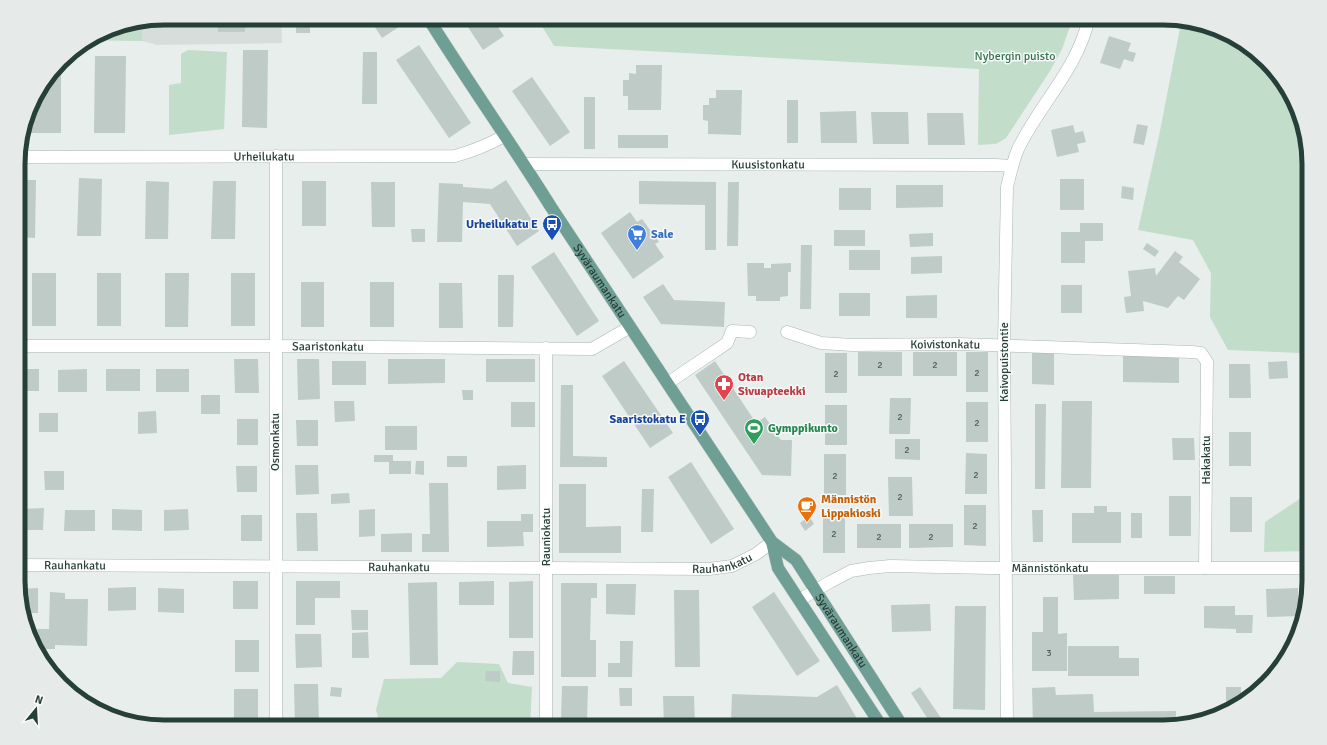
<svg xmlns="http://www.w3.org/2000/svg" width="1327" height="745" font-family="Signika,sans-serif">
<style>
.built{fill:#d5deda}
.green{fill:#c2ddca}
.building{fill:#bfcbc7}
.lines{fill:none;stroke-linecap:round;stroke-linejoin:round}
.minor-casing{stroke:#aab6b2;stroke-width:13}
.major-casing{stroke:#c3c9c8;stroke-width:13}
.minor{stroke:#fff;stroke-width:12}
.major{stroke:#6f9f94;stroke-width:12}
.labels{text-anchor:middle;stroke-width:3;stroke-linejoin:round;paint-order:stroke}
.number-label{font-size:10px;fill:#4d625c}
.park-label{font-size:12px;fill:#34724e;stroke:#f7faf9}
.street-label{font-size:12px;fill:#273f39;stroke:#f7faf9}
.transit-label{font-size:12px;font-weight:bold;fill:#164399;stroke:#f7faf9;text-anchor:end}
.shop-label{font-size:12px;font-weight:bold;fill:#366cbe;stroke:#f7faf9;text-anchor:start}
.health-label{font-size:12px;font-weight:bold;fill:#be3a42;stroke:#f7faf9;text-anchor:start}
.leisure-label{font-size:12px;font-weight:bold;fill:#27864d;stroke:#f7faf9;text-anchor:start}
.food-label{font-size:12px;font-weight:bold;fill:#c56008;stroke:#f7faf9;text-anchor:start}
.rim{fill:none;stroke:#273f39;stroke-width:5}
</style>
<rect width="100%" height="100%" fill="#e7eeeb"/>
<!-- built -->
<path class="built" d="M164,18H281L282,43L157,45L142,41L91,40L108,29Z"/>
<!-- green -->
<path class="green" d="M537,18H1073L1062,49L1050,71L1006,138L996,144L978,145L979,69L554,46Z
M142,22V41L91,40L108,29Z
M1181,23L1236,37L1285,83L1309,154V551L1264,552L1265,522L1301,498L1300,353L1228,350L1210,317L1211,273L1193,240L1138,230L1159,136Z
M188,50L227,52L224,129L169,135V85L181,83V54Z
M457,662L499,664L508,683L532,687L530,727H381L376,710L384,679L441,678Z"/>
<!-- building -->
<path class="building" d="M165,18H187V25H165Z
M218,18H245V32H218Z
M296,18H310V33H296Z
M369,18H401L405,23L382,38Z
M462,18H492L504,36L483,50Z
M1109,36L1131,43L1128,51L1136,53L1133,62L1124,59L1120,69L1100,63Z
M419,45L471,123L449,138L396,60Z
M243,50H268L267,128L242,127Z
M363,52H377V104H362Z
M95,56H126L125,133H94Z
M61,63V133H30V109L33,99Z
M636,65H662L661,110H628V96H623V80H629V73L636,74Z
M532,77L570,132L550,146L512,91Z
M716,90H742L741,135L708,134V121L703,120V105H709V98H716Z
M584,97H595V149H584Z
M787,100H798V143H787Z
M856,111L857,143H821L820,112Z
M871,112H908L909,144H873Z
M927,113H963L965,145H928Z
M1137,124L1148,126L1144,145L1133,143Z
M1073,125L1075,133L1083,131L1086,142L1077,144L1079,152L1057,157L1051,130Z
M618,135H668V148H618Z
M79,178L102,179L101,236H77Z
M1060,179H1084V210H1060Z
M19,180H36L35,238L19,237Z
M506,180L539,231L517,246L490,204L463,202L462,242H437L439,183L463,184V187L492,189Z
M146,181L169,182L168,239H145Z
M213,181H236L235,239H211Z
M302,181H326V226H302Z
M639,181L716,182V250H705V205L639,204Z
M371,182H395V227H372Z
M728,182H739L738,246H727Z
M896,185H943V207L896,208Z
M1122,186L1134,188L1133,200L1121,198Z
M839,188H871V210H839Z
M630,212L637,222L642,219L659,242L655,244L664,257L633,279L601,233Z
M1080,223H1103V241H1085V263H1061V232H1080Z
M411,229H425V242H412Z
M834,230H865V246H834Z
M933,233V246L910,247L909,234Z
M1147,243L1159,251L1155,257L1143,249Z
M801,245H812L811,309H800Z
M849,250H880V270H849Z
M1175,251L1183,257L1179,262L1200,279L1184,300L1178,296L1168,308L1143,301L1144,311L1126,313L1124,297L1131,296L1128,271L1155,268L1156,276Z
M554,252L599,321L577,336L531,267Z
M942,256V273L911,274V257Z
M747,263H764V268H771V264L791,263V272H788V296L780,297V301H756V296H748Z
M32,273H56V326H32Z
M97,273H121V326H97Z
M165,273H189L188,327H165Z
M231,273H255V326H231Z
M498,275H514L513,327H498Z
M301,282H324V327H301Z
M370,282H394V327H370Z
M439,283H462L463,328H439Z
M663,284L674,300L725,302L724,327L661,324L643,297Z
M1061,285H1082V313H1061Z
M839,293H870V316H839Z
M937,295V318H906V296Z
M858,352H902V376H858Z
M913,352H957V376H913Z
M966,352H988V392H966Z
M1032,352H1054V385L1032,384Z
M825,353H847V393H825Z
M1123,353L1179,354V383L1123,382Z
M234,359H258L259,393H235Z
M297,359H319L320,399L298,400Z
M388,359H445V383L388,384Z
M486,359H535V382H486Z
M332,361H366V385H332Z
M624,361L673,433L650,448L602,376Z
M715,361L756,423L765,417L781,440H792L791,476L762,475L695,375Z
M1287,361L1288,378L1269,379L1268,362Z
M1229,364H1250L1251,398H1229Z
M19,369H39V391H19Z
M87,369V392H58V370Z
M106,369H140V391H106Z
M156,369H189V392H156Z
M561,385H573V456L607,457V467H560Z
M462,390H473V400H463Z
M201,395H220V414H201Z
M890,398H911L910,434H889Z
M334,401H354L355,421L335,422Z
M1062,401H1092L1091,488H1061Z
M511,402H535V427H511Z
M966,402H988V442H966Z
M1035,404H1046L1045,489H1035Z
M825,405H847V445H825Z
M156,411L157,433L138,434V412Z
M39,413H58V432H39Z
M237,419H258V445H237Z
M296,420H318V446H297Z
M385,426H417V450H385Z
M1229,432H1251V466H1229Z
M1172,438H1194L1195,460H1173Z
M895,439H920V460L895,459Z
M966,453L987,454V494H965Z
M824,454H846V495H824Z
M374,455H393V461H411V474H389V462H374Z
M447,456H467V467H447Z
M416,461H424V475L415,474Z
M691,462L734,529L711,544L668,477Z
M295,465H318L319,494L296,495Z
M526,465V489L497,490V466Z
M236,466H257V492H237Z
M44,471H64V490H45Z
M888,477H912L913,516H889Z
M429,483H448L449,552H422V534H430Z
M559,484H586V527L621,526V553H559Z
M642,489H654L653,532H641Z
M349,493L350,503L331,504V494Z
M1169,496H1191V536H1169Z
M1230,497H1252V532H1230Z
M964,505H986V546L964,545Z
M1094,506H1107V512H1121V543H1072V513H1094Z
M44,508L43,530H19V509Z
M112,509L142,510V531L112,530Z
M188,509L189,530L164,531V510Z
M375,509V536L359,537V510Z
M65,510H95V531H64Z
M1032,510H1043V542H1033Z
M296,513H317L318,551H297Z
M823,513H845V553H823Z
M1131,513H1142V538H1131Z
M521,514H533V532H523L524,546L487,547V521H521Z
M241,515H262V541H241Z
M809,516L814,524L805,531L800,523Z
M857,524H901V548H857Z
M909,524H953V547L909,548Z
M412,533V552H381V534Z
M1073,575H1119V599L1074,600Z
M1144,576H1175V594H1144Z
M233,581H258V609H233Z
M296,581H340V598H315V625H296Z
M494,581V605H459V582Z
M533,581V638H509V582Z
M437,582L438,665H410L408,583Z
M561,583H597V598H591L590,640H596V677H561Z
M606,584H636L635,615L606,614Z
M136,587V610L108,611V588Z
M38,588V613H24L19,600V589Z
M158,588L184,589V613L158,612Z
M1298,588L1299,616L1267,617L1266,589Z
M674,590H699L700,667H675Z
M50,592L65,593V599H88L87,646L55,645V649H37L35,643L36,629H49Z
M774,592L820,661L797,676L752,607Z
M1043,597H1058V634L1067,633V671H1032V632H1043Z
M930,604L931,631L892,632L891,605Z
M955,606H986L985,710L953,709Z
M1204,606H1235V615H1253L1252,633H1236V629L1204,628Z
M351,610H368V630H352Z
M368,632L369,658H352V633Z
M295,634H321L322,667L296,668Z
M235,640H259V672H235Z
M620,641H633L632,677H608V663H620Z
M1068,646H1119V658H1139V676H1068Z
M513,651H534V675H512Z
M486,671H500V682L485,681Z
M294,684H318L319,726H295Z
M837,685L862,727H826L825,726L731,722L732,694L817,697Z
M562,686H588L587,719H561Z
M331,687L342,688L341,697L330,696Z
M920,687L947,727H933L911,693Z
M1055,687L1056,695L1093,694L1094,712L1176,711V726L1172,727H1033L1032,688Z
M1226,687H1241V704L1226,708Z
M619,688H632V706H620Z
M234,689H258V722H234Z
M663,696H694L695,727H664Z"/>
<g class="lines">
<defs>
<g id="minor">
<path id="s1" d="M19,157L455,156C473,151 488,145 504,136"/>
<path id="s2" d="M524,164L996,165L1012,166"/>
<path id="s3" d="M787,332L821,343L852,345L959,344L1192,352L1201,353L1207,362L1205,568"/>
<path id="s4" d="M19,346H275L592,349L630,327"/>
<path d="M668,383L684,372L727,343L732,331L750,332"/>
<path id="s5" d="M19,565L709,569L732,566L756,554L772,542"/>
<path id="s6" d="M799,600L830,582L851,571L869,568L890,566L992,568H1309"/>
<path d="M276,727V156"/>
<path d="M546,727V348"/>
<path d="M1007,727L1004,345L1007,187C1010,174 1013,161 1018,149C1040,104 1078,68 1089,18"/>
</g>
<g id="major">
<path id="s7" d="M428,18C468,82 511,143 551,207L757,519L772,542L778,568L882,727"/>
<path id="s8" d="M772,542L796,560L903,727"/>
</g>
</defs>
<!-- minor casing -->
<use href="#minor" class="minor-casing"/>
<!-- major casing -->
<use href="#major" class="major-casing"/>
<!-- minor -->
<use href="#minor" class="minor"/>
<!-- major -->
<use href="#major" class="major"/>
</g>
<!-- icons -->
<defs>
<symbol id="bus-pin" viewBox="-11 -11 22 30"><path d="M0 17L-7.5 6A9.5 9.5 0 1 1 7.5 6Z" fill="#1a4fb4" stroke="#f7faf9"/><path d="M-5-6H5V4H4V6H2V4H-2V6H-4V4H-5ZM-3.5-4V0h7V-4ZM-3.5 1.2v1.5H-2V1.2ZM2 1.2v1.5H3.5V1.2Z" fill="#fff"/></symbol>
<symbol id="supermarket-pin" viewBox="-11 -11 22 30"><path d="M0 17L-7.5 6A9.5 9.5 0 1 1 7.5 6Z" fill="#3f7fe0" stroke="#f7faf9"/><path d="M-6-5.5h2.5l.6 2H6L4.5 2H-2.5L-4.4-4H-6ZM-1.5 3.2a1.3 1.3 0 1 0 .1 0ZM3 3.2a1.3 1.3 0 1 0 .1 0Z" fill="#fff"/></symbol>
<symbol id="pharmacy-pin" viewBox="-11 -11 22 30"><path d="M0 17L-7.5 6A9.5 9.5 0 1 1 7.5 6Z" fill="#e0444e" stroke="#f7faf9"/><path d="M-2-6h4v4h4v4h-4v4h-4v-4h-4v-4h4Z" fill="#fff"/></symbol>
<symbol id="stadium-pin" viewBox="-11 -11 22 30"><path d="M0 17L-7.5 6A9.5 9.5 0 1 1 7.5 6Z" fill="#2e9e5b" stroke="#f7faf9"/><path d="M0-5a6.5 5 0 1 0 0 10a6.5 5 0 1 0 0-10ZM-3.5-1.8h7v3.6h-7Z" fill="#fff"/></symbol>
<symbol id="cafe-pin" viewBox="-11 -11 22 30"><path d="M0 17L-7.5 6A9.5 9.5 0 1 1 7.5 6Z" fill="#e8710a" stroke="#f7faf9"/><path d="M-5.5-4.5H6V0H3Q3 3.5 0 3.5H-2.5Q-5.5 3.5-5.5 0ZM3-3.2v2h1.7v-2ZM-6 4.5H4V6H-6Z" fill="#fff"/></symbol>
</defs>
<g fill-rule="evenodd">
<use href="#bus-pin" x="541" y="213" width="22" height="30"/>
<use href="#supermarket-pin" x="626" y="223" width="22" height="30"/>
<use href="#pharmacy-pin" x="713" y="373" width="22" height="30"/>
<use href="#bus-pin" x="689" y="408" width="22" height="30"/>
<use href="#stadium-pin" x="743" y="417" width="22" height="30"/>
<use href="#cafe-pin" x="796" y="495" width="22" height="30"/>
</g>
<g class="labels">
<!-- number labels -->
<g class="number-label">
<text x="880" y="368">2</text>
<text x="935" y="368">2</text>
<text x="977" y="376">2</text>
<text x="836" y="377">2</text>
<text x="900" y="420">2</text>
<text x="977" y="426">2</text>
<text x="907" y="453">2</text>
<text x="976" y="478">2</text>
<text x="835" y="479">2</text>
<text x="900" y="500">2</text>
<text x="975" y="529">2</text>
<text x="834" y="537">2</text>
<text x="879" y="540">2</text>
<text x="931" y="540">2</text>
<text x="1049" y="656">3</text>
</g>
<!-- park labels -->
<g class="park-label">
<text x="1015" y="60">Nybergin puisto</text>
</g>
<!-- street labels -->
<g class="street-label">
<text dy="4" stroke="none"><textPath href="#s1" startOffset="245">Urheilukatu</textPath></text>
<text dy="4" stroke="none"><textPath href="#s2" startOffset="244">Kuusistonkatu</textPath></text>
<text dy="4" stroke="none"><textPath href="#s7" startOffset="314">Syväraumankatu</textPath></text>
<text dy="4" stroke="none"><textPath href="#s3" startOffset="160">Koivistonkatu</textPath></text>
<text dy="4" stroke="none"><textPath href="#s4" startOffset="309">Saaristonkatu</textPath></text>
<text transform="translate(1004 362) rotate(-90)" y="4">Kaivopuistontie</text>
<text transform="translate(275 442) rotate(-90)" y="4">Osmonkatu</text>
<text transform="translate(1206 460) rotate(-90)" y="4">Hakakatu</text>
<text transform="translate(546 537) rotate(-90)" y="4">Rauniokatu</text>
<text dy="4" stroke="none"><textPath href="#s5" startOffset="704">Rauhankatu</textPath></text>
<text dy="4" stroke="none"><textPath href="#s5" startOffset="56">Rauhankatu</textPath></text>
<text dy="4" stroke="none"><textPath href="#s5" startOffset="380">Rauhankatu</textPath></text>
<text dy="4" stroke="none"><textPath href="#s6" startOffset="259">Männistönkatu</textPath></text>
<text dy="4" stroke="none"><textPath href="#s8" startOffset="114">Syväraumankatu</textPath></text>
</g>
<!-- transit labels -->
<g class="transit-label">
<text x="538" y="228">Urheilukatu E</text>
<text x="686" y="423">Saaristokatu E</text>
</g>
<!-- shop labels -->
<g class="shop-label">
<text x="651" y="238">Sale</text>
</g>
<!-- health labels -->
<g class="health-label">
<text x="738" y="381">Otan<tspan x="738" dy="14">Sivuapteekki</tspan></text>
</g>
<!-- leisure labels -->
<g class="leisure-label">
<text x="768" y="432">Gymppikunto</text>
</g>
<!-- food labels -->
<g class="food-label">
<text x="821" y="503">Männistön<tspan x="821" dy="14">Lippakioski</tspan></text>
</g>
</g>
<!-- crop -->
<path d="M0 0H1327V745H0ZM164 25H1163A139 139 0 0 1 1302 164V581A139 139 0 0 1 1163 720H164A139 139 0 0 1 25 581V164A139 139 0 0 1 164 25Z" fill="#e6ebea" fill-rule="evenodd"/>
<path class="rim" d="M164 25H1163A139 139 0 0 1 1302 164V581A139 139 0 0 1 1163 720H164A139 139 0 0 1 25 581V164A139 139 0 0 1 164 25Z"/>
<!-- north arrow -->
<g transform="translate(36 709) rotate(18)" stroke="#f7faf9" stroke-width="3" paint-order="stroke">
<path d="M0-3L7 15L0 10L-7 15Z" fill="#273f39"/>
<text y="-6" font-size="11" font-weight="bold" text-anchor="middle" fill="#273f39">N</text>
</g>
</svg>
